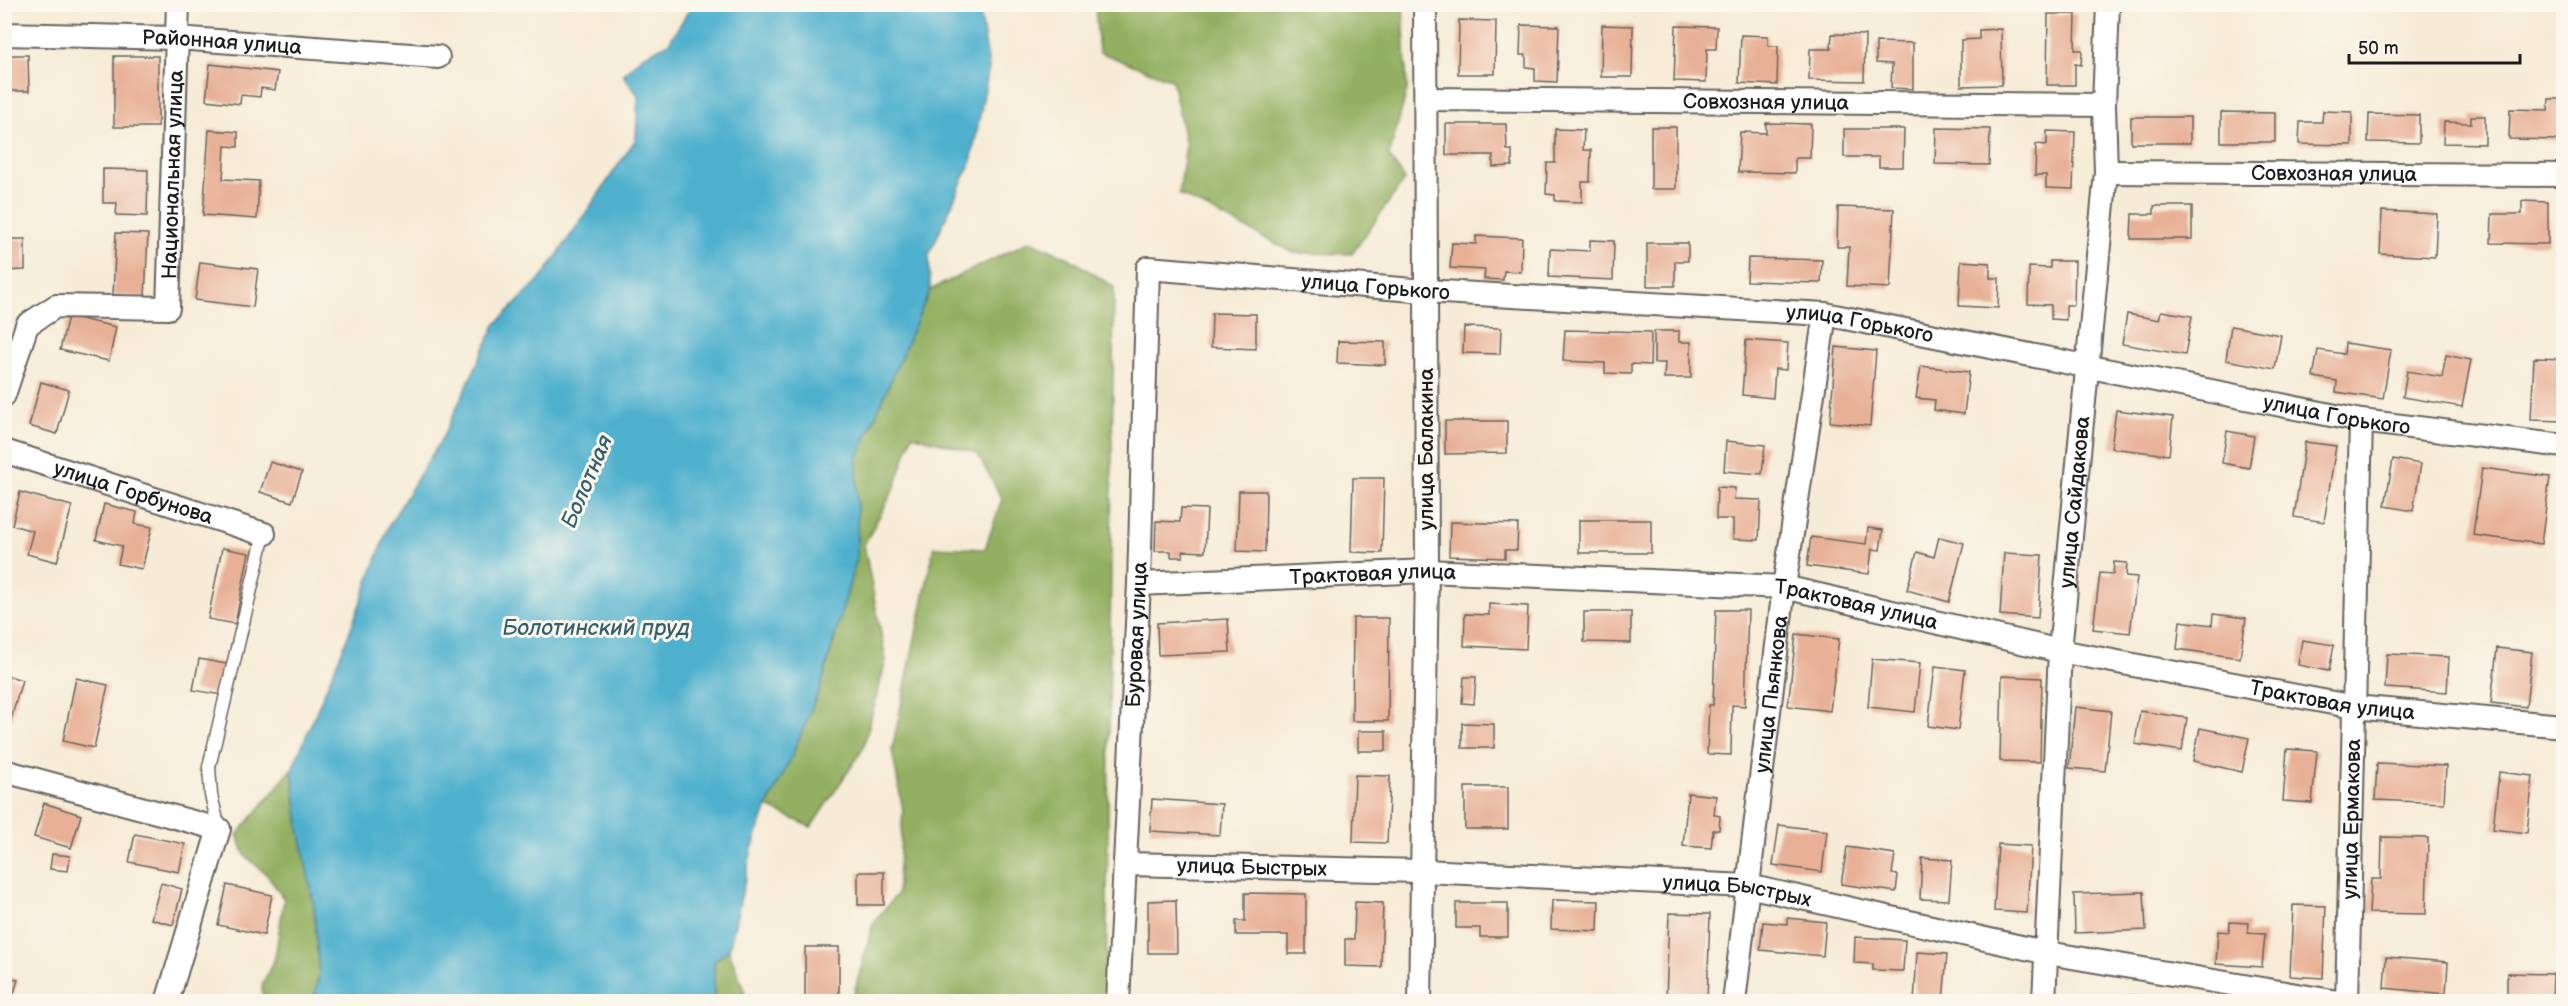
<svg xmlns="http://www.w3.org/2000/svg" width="2568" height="1006" font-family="'Balsamiq Sans',sans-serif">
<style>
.forest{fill:#93b062;stroke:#58663f;stroke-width:1.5}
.water{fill:#4fb0ce;stroke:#366675;stroke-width:1.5}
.building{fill:#e8b197}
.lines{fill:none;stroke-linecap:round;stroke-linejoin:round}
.service-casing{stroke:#68645d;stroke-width:15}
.minor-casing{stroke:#68645d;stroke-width:26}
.service{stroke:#fff;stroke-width:12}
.minor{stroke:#fff;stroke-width:22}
.labels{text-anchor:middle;stroke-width:6;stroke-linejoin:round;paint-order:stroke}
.street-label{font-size:21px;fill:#1c1c1c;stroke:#fbf7ec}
.water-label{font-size:22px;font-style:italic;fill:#335f6c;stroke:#fbf7ec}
</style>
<rect width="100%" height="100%" fill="#fbf7ec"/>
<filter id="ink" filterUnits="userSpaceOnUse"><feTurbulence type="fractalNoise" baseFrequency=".0167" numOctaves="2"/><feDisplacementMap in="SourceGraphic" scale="12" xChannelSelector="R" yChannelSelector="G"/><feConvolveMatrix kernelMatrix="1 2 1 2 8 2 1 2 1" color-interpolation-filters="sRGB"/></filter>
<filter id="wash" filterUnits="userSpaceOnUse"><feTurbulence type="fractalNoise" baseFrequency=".008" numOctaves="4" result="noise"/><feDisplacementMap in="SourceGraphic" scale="24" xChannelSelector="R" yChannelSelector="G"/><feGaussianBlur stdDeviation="1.35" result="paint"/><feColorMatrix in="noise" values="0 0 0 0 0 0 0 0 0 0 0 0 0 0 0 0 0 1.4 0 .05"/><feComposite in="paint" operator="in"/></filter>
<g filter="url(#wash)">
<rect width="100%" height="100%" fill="#f6ebd6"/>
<!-- forest -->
<path class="forest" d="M1095,5H1403L1407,90L1389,156L1405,179L1352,254L1294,253L1179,194L1186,145L1172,80L1099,52Z
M1030,241L1069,258L1114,287L1106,1001H852L873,923L897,894L903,810L892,750L934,547L985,549L1002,499L977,453L912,435L895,487L864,545L886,660L863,749L811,827L767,807L791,758L821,686L857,557L856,459L930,290Z
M292,769L300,833L314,906L319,973L314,1001H263L262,985L275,958L284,899L268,876L245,855L237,835Z
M729,950L748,1001H714V961Z"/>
<!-- water -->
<path class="water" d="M692,5H979L989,68L971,162L929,255L930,290L857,459V557L821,686L791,758L767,806L752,849L729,950L714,961V1001H314L319,973L314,906L300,833L292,769L347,639L389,525L444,435L495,325L543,276L636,139L638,95L623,75L641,57L669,43Z"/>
<g id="blocks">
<!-- building -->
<path class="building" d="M478,4H533V7H478Z
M2048,14H2076L2075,50H2082L2081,65L2075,64V85H2047Z
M1459,20L1496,21L1495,74H1458Z
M1521,25L1559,26L1557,82L1535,81V68L1526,67V55H1520Z
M1602,25L1633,26L1632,77H1601Z
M1676,26L1717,27L1716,49H1707L1706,82L1674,81Z
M2001,29L2002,85L1961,86V40L1979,39V30Z
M1832,34L1865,35L1864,81L1809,80L1810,49H1831Z
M1741,35L1768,36V46H1778L1777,85L1739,83Z
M1876,42L1913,43V89L1891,88L1892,64L1876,63Z
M4,55H28L29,91H4Z
M114,56H158V127H114Z
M210,64L278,72L275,90L261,88L260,97L241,95L240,104L206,100Z
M2549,99H2563L2562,140L2509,139L2510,109L2548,110Z
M2323,111L2352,112V145L2299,144L2300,122H2322Z
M2221,112L2275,113V142H2221Z
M2369,114L2419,115V143L2368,142Z
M2471,116H2485V144L2443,143L2444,122L2471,123Z
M2131,117H2190V143H2131Z
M1766,123L1811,124L1810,158H1795V173L1738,172L1740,132L1766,133Z
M1446,124H1506L1507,150H1512V166L1493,167V155H1446Z
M1651,127H1676V189H1651Z
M1936,128L1990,129L1989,165L1935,164Z
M1555,129L1584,130L1583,150H1591L1590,182H1582V202L1555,201V195L1546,194L1547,163H1555Z
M1844,129H1904L1903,167H1879V157H1844Z
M209,130L238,132V147L225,146L223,179L259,181L257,219L203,215Z
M2047,131L2075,132L2073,189L2046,188V175H2035L2036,144L2047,145Z
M4,137H9L8,197H4Z
M103,169L148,170L147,216L116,215L117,203H103Z
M2522,201L2548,202V244L2491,243L2492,214H2522Z
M2154,206H2192V239H2131L2132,214H2154Z
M1838,207L1894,209L1890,288L1847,286L1849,247H1837Z
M2382,211L2437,214L2435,257L2380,254Z
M116,233L148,234L145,297L113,295Z
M1476,236L1522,238L1521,272L1504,271L1503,280L1484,279L1485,270L1450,268L1452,243L1476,244Z
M4,239H25V270L4,271Z
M1590,240L1614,241L1613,280L1549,277L1550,249L1590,251Z
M1647,243H1688V261H1675V286H1647Z
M1748,258L1822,260L1821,283L1747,281Z
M1961,261L1990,263V278H1999L1998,308L1959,306Z
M2050,261H2075L2074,305H2066V320L2051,319V305L2028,304L2029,267L2050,268Z
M200,262L258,269L253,307L195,300Z
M2161,311L2192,316L2185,355L2122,344L2127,314L2159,320Z
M1212,313L1256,314V349L1211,347Z
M68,316L116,327L109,361L60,350Z
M2231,326L2281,335L2275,369L2226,360Z
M1464,327L1501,328L1500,354L1463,353Z
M1565,330L1651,332L1650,365L1631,364V374L1605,373V363L1563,361Z
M1654,331H1679V342H1691V378H1664L1665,363H1654Z
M1746,340L1788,343L1786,370L1775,369L1773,398L1742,395Z
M1338,341L1385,342V365L1337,363Z
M2345,343L2391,350L2383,399L2336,392L2337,381L2313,377L2318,350L2344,354Z
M1836,347L1876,351L1870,426L1830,422Z
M2446,355L2471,360L2462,407L2403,397L2407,371L2442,377Z
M2534,358L2564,359V421L2531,420Z
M1921,366L1969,372L1964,414L1934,410L1935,400L1916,398Z
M41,382L69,390L57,434L29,426Z
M2116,410L2173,417L2169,455L2111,448Z
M1445,421H1507V453L1445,454Z
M2227,431L2254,436L2249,468L2222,463Z
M1726,441L1765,445L1762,474L1724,471Z
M2305,442L2336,446L2324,522L2294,517Z
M2393,459L2421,464L2413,511L2385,506Z
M270,462L302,472L292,502L260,492Z
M2482,468L2550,477L2541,544L2473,535Z
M1353,478H1384L1382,553L1351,552Z
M1717,487L1735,488L1734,499L1761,500L1759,540L1733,539V519H1716Z
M1239,491H1266L1265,552L1237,551Z
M20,492L72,506L57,562L27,554L33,531L12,525Z
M104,504L137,512L135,524L152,527L142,569L118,564L122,546L96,540Z
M1181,508L1207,509L1205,552L1183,551V557H1171V551H1155L1156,521L1180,522Z
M1579,520H1651V553H1579Z
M1450,522L1518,524L1517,550H1505V558L1449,556Z
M1868,528L1883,530L1880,550L1872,549L1869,574L1807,566L1811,537L1866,544Z
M1939,537L1964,543L1949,602L1907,590L1917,552L1934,557Z
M222,548L249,553L235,624L208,619Z
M2004,553L2042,555L2038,618L2000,615Z
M2114,562L2127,563L2126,576L2137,577L2130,633L2093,629L2100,573L2113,574Z
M1489,604L1528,606L1526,649L1464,646L1465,614L1489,615Z
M1716,610H1748L1745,706L1732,705L1731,755L1707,754L1709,705H1713Z
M1584,612H1631V643L1584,642Z
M2213,614L2246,618L2240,658L2177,649L2180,621L2212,625Z
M1353,618H1389L1388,721H1352Z
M1228,619L1230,652L1158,655L1157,623Z
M1796,634L1839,639L1830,711L1788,706Z
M2302,640L2334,645L2329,671L2298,665Z
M2497,648L2532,652L2526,707L2491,703Z
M2387,654L2449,657L2447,692L2385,688Z
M199,659L227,664L221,695L193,690Z
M1872,659L1920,663L1915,712L1868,707Z
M1935,666L1965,670L1958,730L1928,726Z
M9,676L22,680L8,730L5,729V692Z
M2002,676L2042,678L2040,762L2000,761Z
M1464,677H1476L1474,704L1462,703Z
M76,678L108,685L94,748L63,741Z
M2075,707L2111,711L2105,771L2069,768Z
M2140,711L2187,718L2182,751L2135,744Z
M1462,723L1494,724V748H1462Z
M2200,728L2249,738L2242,772L2193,761Z
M1358,731H1386V751H1358Z
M2287,749L2317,751L2312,803L2283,801Z
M2377,763L2446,766L2444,803L2375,800Z
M2499,772L2533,776L2527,833L2493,829Z
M1355,775L1390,776L1387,843L1353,842Z
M1465,787H1508V829H1465Z
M1688,793L1716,796L1714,815L1720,816L1719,830H1713L1711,848L1683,846Z
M1152,799L1222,804L1220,835L1150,831Z
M44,803L81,815L71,848L34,837Z
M1779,825L1827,831L1822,872L1773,865Z
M135,834L185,844L179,872L129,862Z
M2382,837L2428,838L2426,914L2369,913L2371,879H2381Z
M1998,844L2031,846L2027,913L1994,911Z
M1847,847L1895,854L1892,874L1898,875L1896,892L1841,884Z
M52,854L70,856L68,871L50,869Z
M1922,858L1952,860L1949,900L1920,899Z
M858,872H884V905H858Z
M161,883L182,889L173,925L151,919Z
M227,885L272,895L264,935L218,925Z
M2144,892L2146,930L2075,933L2074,894Z
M1245,893L1306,894V954H1288V935H1236V921H1245Z
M1176,900L1177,953H1148V901Z
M1552,900L1599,901L1598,931L1551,929Z
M1355,902L1383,903L1381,967L1345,966V939H1354Z
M1456,903H1508V937H1480V928H1456Z
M2293,905L2326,906L2323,978L2290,976Z
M1669,913L1710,914L1707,1002H1666Z
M1787,918L1826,922L1823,956L1760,950L1763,922L1787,924Z
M2230,922L2249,923L2248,933L2265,934L2262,967L2216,964L2218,931L2229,932Z
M1855,937L1905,940L1903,971L1873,970V964L1854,963Z
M805,947H839V1002H805Z
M1917,952L1947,954L1943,1002H1914Z
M2386,957L2448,962L2446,994L2384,988Z
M2507,973L2553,974L2552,1001L2507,999Z
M4,976L18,980L11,1002H4Z
M2116,995L2149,996V1002H2116Z"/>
</g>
</g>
<g filter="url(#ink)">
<use href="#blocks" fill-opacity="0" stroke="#68645d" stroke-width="1.5"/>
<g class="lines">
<defs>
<path id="service" d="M219,829L211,795L209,767L264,534"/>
<g id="minor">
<path id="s1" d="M4,34L176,38L438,57"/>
<path id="s2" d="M1427,99L2104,105"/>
<path id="s3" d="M2106,172L2564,175"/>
<path id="s4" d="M4,395L27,325L56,306L168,308L178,4"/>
<path id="s5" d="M4,451L264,534"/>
<path id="s6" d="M1139,584L1427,571L1784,587L2060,651L2354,707L2564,726"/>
<path d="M4,771L219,829L167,1002"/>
<path id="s7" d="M1126,864L1422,871L1748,886L2048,953L2338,1002"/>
<path id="s8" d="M1118,1002L1139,584L1148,268L1425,291L1825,314L2361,421L2564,446"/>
<path d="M1420,1002L1427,571L1425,4"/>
<path id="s9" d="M1734,1002L1784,587L1825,314"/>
<path id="s10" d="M2044,1002L2060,651L2106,172L2104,105L2108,4"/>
<path id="s11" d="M2347,1002L2361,421"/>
</g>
</defs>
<!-- service casing -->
<use href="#service" class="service-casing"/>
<!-- minor casing -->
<use href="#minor" class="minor-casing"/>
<!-- service -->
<use href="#service" class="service"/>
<!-- minor -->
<use href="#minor" class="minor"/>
</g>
</g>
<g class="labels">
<!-- street labels -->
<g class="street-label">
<text dy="7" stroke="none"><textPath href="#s1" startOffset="218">Районная улица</textPath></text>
<text dy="7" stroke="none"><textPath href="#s2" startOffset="339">Совхозная улица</textPath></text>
<text dy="7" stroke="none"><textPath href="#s4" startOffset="354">Национальная улица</textPath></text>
<text dy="7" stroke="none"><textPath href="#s3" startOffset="228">Совхозная улица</textPath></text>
<text dy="7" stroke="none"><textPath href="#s8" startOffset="963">улица Горького</textPath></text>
<text dy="7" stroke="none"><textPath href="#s8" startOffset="1449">улица Горького</textPath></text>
<text dy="7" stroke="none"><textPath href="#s8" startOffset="1935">улица Горького</textPath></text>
<text transform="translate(1426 449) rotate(-90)" y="7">улица Балакина</text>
<text dy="7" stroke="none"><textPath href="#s5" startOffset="136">улица Горбунова</textPath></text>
<text dy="7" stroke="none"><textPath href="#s10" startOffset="501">улица Сайдакова</textPath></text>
<text dy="7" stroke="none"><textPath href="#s6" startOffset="234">Трактовая улица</textPath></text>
<text dy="7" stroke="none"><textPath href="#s6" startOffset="720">Трактовая улица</textPath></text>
<text dy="7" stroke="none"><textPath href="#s8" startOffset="368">Буровая улица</textPath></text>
<text dy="7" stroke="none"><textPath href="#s9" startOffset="310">улица Пьянкова</textPath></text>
<text dy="7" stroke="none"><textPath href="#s6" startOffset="1206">Трактовая улица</textPath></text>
<text dy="7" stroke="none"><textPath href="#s11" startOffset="183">улица Ермакова</textPath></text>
<text dy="7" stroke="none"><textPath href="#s7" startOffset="126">улица Быстрых</textPath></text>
<text dy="7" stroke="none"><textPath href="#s7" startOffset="612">улица Быстрых</textPath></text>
</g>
<!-- water labels -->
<g class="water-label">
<text transform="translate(586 481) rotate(-67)" y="8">Болотная</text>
<text x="596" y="635">Болотинский пруд</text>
</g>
</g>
<!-- margin -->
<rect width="2568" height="1006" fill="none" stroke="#fbf7ec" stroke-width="24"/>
<!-- scale -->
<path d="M2349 54v9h171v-9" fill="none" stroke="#1c1c1c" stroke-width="3"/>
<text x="2358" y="54" font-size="18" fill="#1c1c1c" stroke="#fbf7ec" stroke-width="4.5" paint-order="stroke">50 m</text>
</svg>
